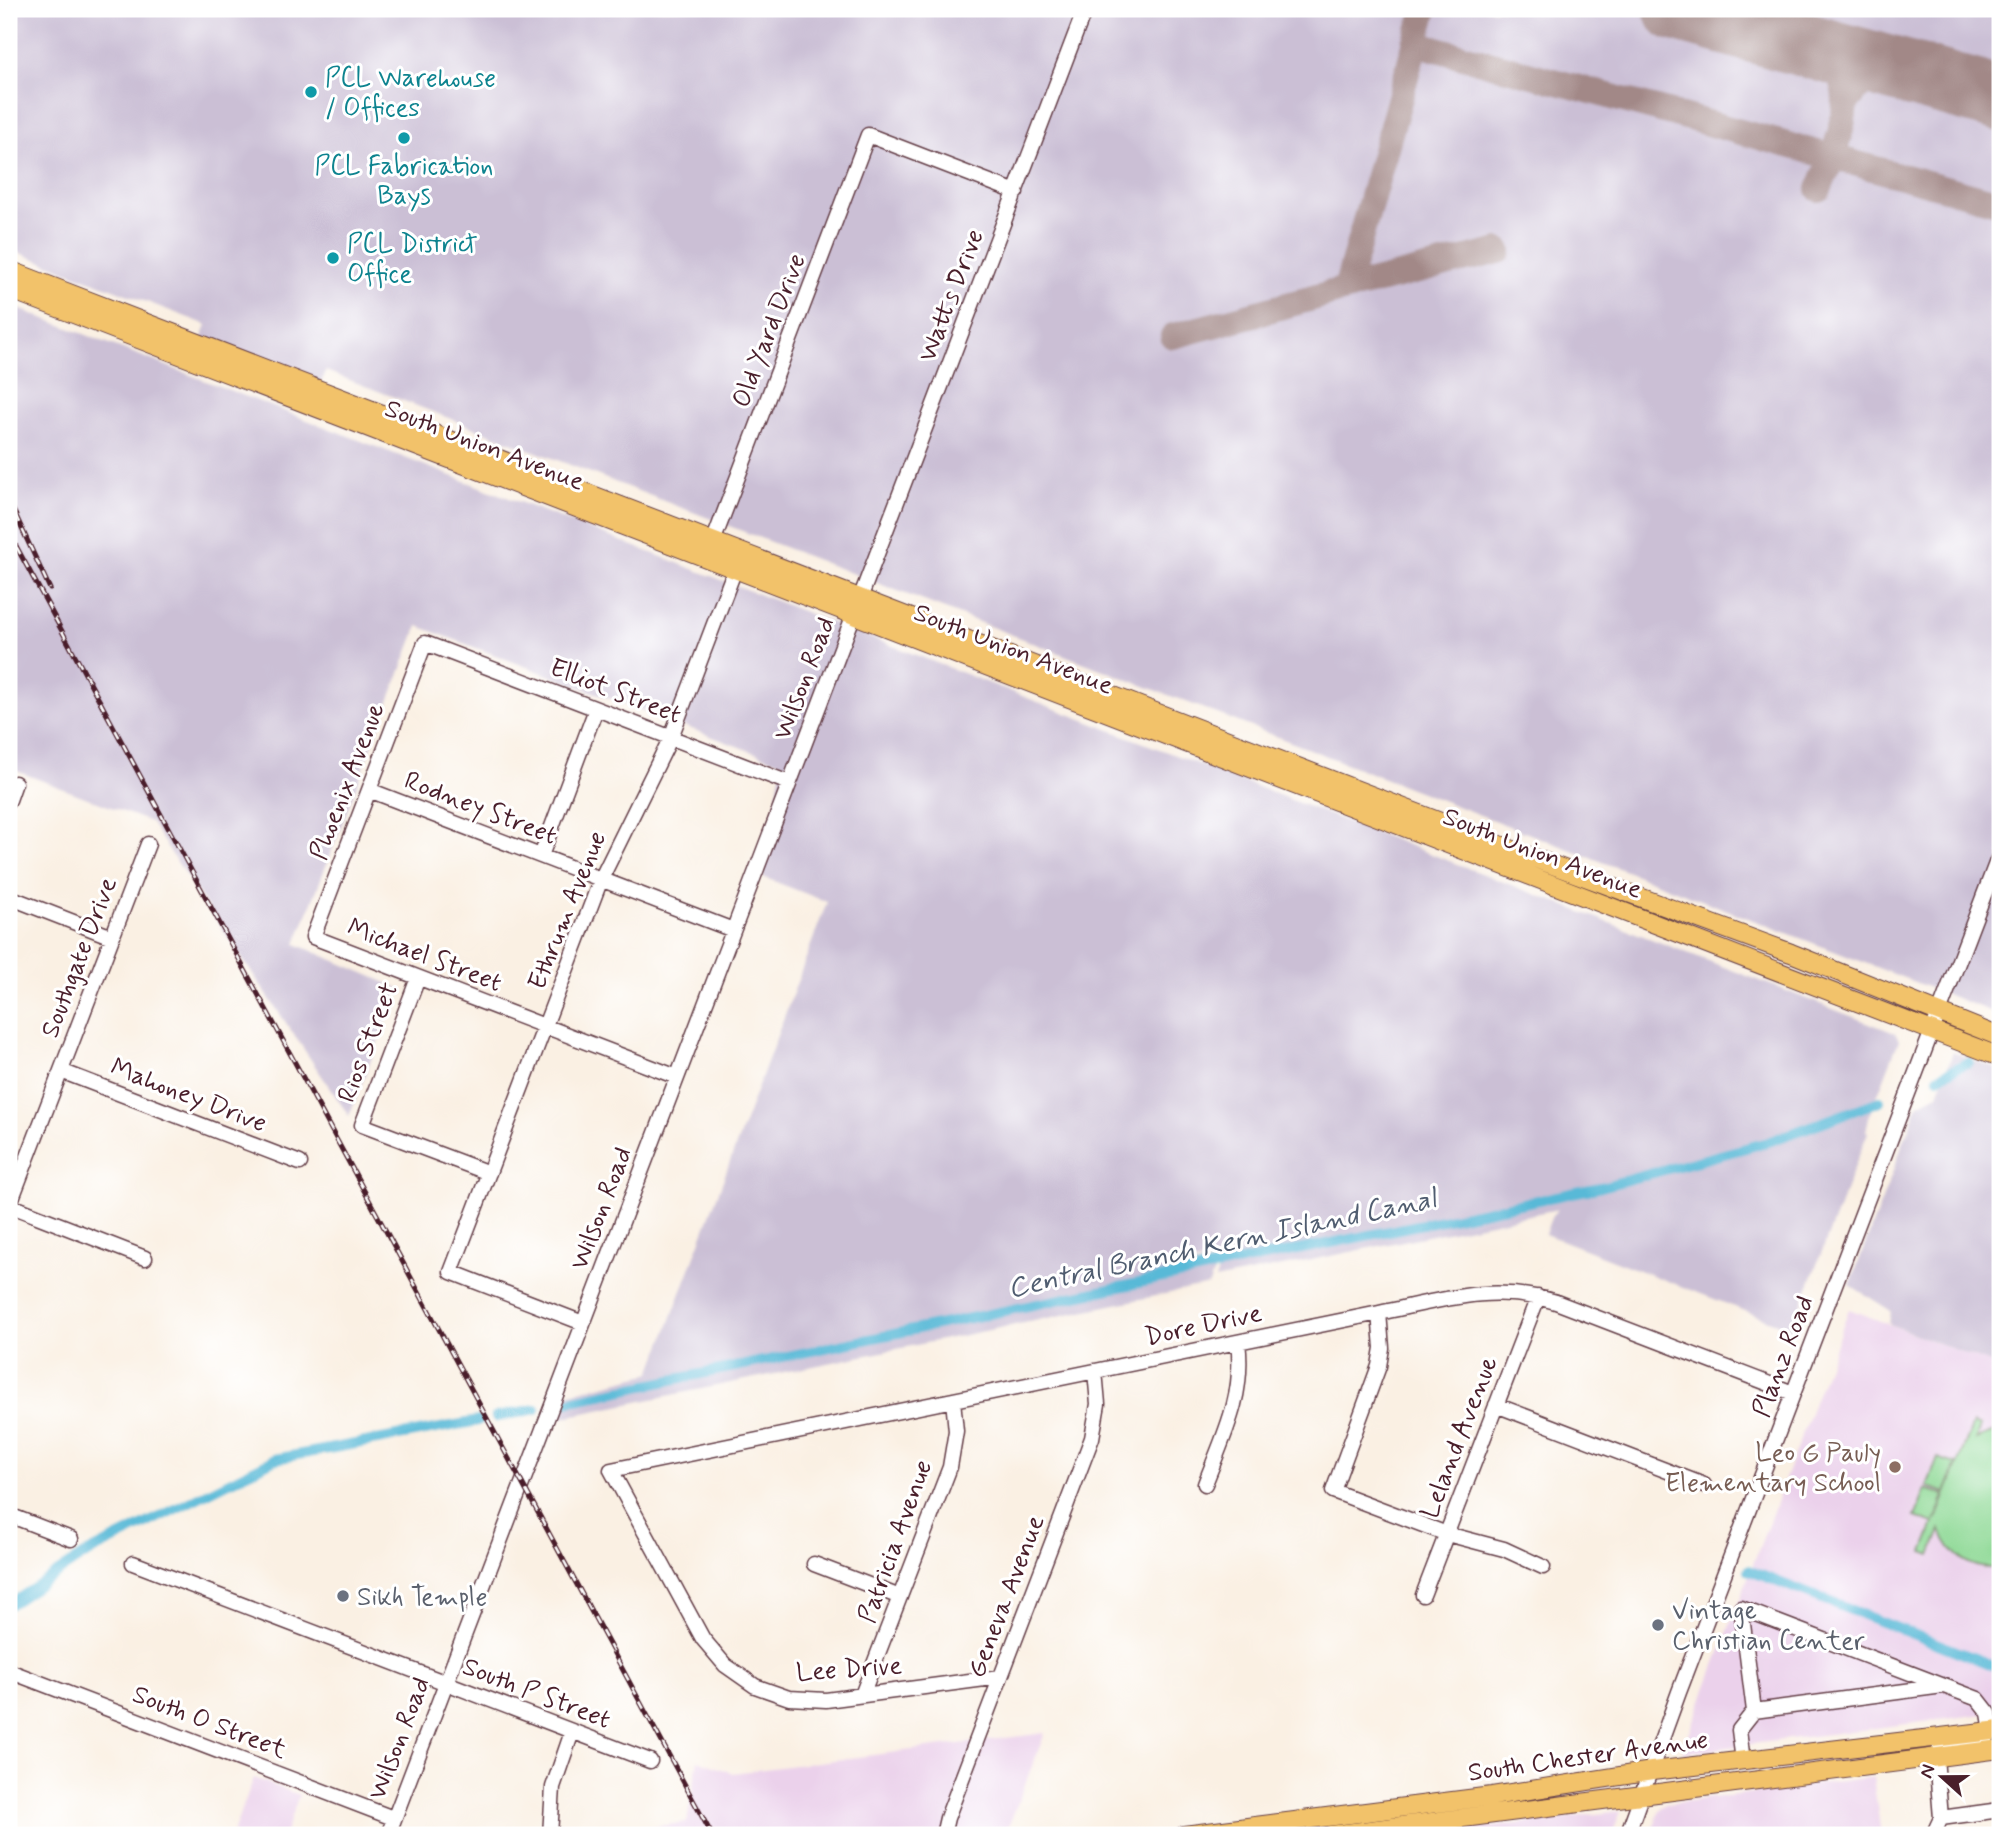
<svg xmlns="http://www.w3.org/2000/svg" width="2009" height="1844" font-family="Mynerve,sans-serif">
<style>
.built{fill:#ebd1eb}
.industrial{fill:#cbbfd5}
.green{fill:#8ed995;stroke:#6c7c60;stroke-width:2}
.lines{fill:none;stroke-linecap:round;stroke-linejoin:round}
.canal{stroke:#58b9d7;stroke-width:10}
.taxiway{stroke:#a28887;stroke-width:26}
.runway{stroke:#a28887;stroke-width:65}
.minor-casing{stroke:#643e47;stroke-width:17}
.major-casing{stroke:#643e47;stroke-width:20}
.minor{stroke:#fff;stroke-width:14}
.major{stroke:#f2c26a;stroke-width:18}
.rail-casing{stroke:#4a1f2b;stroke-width:5}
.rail{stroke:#fff;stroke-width:2.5;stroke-dasharray:8;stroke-linecap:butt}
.culture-dot{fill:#0f9aa8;stroke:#fff;stroke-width:2.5}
.education-dot{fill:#8d6e63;stroke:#fff;stroke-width:2.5}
.worship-dot{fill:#6b7280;stroke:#fff;stroke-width:2.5}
.labels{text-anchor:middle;stroke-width:6;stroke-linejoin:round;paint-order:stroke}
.culture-label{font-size:26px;fill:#0d838f;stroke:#fff;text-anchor:start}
.street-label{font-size:26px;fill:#4a1f2b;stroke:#fff}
.education-label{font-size:26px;fill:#785e54;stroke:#fff;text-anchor:end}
.worship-label{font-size:26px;fill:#5b616d;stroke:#fff;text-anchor:start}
.water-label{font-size:28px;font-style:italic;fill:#505d70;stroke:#fff}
</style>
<rect width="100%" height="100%" fill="#fff"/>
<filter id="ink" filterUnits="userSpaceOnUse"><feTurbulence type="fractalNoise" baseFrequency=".0143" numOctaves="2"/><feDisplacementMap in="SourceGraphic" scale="14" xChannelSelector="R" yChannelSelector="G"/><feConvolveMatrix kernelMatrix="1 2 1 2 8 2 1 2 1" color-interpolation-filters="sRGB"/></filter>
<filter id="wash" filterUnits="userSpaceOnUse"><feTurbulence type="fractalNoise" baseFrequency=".00686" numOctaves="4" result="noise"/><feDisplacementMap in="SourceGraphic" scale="28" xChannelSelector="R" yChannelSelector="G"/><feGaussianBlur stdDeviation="1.57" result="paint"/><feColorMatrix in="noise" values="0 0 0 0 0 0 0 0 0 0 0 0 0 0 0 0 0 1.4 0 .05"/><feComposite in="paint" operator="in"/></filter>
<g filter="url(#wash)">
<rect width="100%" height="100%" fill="#faf0e3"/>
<!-- built -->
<path class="built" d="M1849,1309L2000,1367V1712L1682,1753Z
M1045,1733L1005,1835H599L687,1822L698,1760L733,1773Z
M1873,1777L1881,1835H1650L1661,1808L1666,1804Z
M254,1778L299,1795L284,1835H232Z
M1621,1811L1612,1835H1428Z"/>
<!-- industrial -->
<path class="industrial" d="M9,9H2000V1015L326,371L318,390L200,344L207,325L9,249Z
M9,305L1895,1033L1899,1040L1869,1117L1866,1131L1868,1132L1792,1329L1545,1234L1552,1215L1558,1209L1215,1280L1223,1256L1165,1271L1218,1261L1209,1285L545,1421L555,1397L651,1373L827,902L763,877L782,763L418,626L296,944L399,988L349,1116L150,822L9,768Z
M1953,1052L2000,1070V1367L1889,1324L1891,1311L1850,1285L1918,1104L1938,1094Z"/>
<!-- green -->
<path class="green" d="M1973,1424L1980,1427L1976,1439L2000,1430V1567C1972,1572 1950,1556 1941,1530L1931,1555L1923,1552L1934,1524L1915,1517L1926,1489L1944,1495L1935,1522Z
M1938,1458L1956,1464L1945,1493L1927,1486Z"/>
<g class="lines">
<!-- canal -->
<path class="canal" d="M1938,1077L1969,1062
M566,1402L1601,1187L1768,1142L1880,1101
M496,1417L536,1409
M1748,1570L2000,1668
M9,1605L84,1555L275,1459L478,1421"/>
<!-- taxiway -->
<path class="taxiway" d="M1415,43L2000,203
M1819,48C1826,58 1836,69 1841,80C1854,110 1831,161 1819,189
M1846,103L1865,80L1893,69
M1346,289L1425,9
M1173,336L1346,289L1499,251"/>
<!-- runway -->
<path class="runway" d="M1676,9L2000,99"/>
</g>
</g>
<g filter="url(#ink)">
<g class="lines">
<defs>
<path id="minor" d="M713,542L868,135L1016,192
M369,790L733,930
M9,800L15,783
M541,856L596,709
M9,897L112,937
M418,978L362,1125L489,1173
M61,1071L300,1163
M677,1077L313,937L425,643L789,783
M9,1205L145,1258
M9,1206L148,844
M1379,1313L1382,1348L1379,1366L1333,1491L1447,1534L1504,1549L1543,1567
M583,1323L451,1272L601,879L671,737L735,569
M1496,1405L1704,1485
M1205,1484C1224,1435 1245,1395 1238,1342
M9,1515L71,1539
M133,1563L650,1761
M814,1564L900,1597
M1423,1595L1538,1297
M9,1671L393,1818
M1000,1677L826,1700L789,1698L755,1686L725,1665L703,1639L611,1470L1379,1313C1442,1300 1492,1283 1556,1302L1793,1393
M862,1695L950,1467L956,1431L953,1400
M1754,1711L1943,1686
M1743,1761L1739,1730L1754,1711L1741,1608L1978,1699L1989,1713L1992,1731L1985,1740L1948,1746L1939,1751L1936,1757L1941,1818L1933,1835
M1941,1818L2000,1810
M388,1835L1085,9
M550,1835L553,1787L572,1732
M943,1835L947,1818L1092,1438L1098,1404L1095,1371
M1627,1835L1679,1692L2000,853"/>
<path id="major" d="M9,270L1526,855L1791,953L2000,1037
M9,289L2000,1057
M1184,1835L1492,1796L1652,1771L2000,1730
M1331,1835L2000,1749"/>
</defs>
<!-- minor casing -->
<use href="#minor" class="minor-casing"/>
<!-- major casing -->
<use href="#major" class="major-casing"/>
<!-- minor -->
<use href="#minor" class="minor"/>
<!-- major -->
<use href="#major" class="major"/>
<defs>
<path id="rail" d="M9,501L50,589
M9,533L712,1835"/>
</defs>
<!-- rail casing -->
<use href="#rail" class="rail-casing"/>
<!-- rail -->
<use href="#rail" class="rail"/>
</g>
</g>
<!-- markers -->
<g class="culture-dot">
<circle cx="311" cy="92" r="7"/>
<circle cx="404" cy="138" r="7"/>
<circle cx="333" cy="258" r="7"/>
</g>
<circle class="education-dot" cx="1895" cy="1467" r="7"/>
<g class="worship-dot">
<circle cx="343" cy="1596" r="7"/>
<circle cx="1658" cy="1625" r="7"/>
</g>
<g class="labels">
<!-- culture labels -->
<g class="culture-label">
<text x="325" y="86">PCL Warehouse<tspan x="325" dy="30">/ Offices</tspan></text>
<text x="404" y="174" text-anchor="middle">PCL Fabrication<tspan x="404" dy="30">Bays</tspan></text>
<text x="347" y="252">PCL District<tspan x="347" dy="30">Office</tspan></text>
</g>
<!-- street labels -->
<g class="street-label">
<text transform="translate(950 295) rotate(-69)" y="9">Watts Drive</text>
<text transform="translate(768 330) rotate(-69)" y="9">Old Yard Drive</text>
<text transform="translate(485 444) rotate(21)" y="9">South Union Avenue</text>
<text transform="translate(1014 648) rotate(21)" y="9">South Union Avenue</text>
<text transform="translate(803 678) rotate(-69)" y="9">Wilson Road</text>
<text transform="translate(616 690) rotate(21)" y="9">Elliot Street</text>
<text transform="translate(346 781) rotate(-69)" y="9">Phoenix Avenue</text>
<text transform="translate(481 807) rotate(21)" y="9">Rodney Street</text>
<text transform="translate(1543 852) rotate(21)" y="9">South Union Avenue</text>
<text transform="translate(566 910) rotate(-68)" y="9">Ethrum Avenue</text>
<text transform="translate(425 954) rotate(21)" y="9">Michael Street</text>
<text transform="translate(78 957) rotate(-69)" y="9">Southgate Drive</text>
<text transform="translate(367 1042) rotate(-69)" y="9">Rios Street</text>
<text transform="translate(189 1094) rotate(21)" y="9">Mahoney Drive</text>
<text transform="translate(600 1208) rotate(-69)" y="9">Wilson Road</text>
<text transform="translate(1203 1324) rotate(-12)" y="9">Dore Drive</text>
<text transform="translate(1782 1356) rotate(-69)" y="9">Planz Road</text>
<text transform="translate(1458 1437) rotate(-69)" y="9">Leland Avenue</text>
<text transform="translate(894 1541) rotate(-70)" y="9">Patricia Avenue</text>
<text transform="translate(1005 1596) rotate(-69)" y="9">Geneva Avenue</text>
<text transform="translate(849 1668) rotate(-4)" y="9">Lee Drive</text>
<text transform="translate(537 1692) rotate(21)" y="9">South P Street</text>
<text transform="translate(210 1721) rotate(21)" y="9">South O Street</text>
<text transform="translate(398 1738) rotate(-69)" y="9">Wilson Road</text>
<text transform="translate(1588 1755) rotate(-8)" y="9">South Chester Avenue</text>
</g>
<!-- education labels -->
<g class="education-label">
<text x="1881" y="1461">Leo G Pauly<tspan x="1881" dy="30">Elementary School</tspan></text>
</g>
<!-- worship labels -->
<g class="worship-label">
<text x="357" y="1605">Sikh Temple</text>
<text x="1672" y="1619">Vintage<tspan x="1672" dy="30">Christian Center</tspan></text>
</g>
<!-- water labels -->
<g class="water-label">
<text transform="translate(1222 1242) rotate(-12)" y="10">Central Branch Kern Island Canal</text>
</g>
</g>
<!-- margin -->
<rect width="2009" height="1844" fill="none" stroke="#fff" stroke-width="35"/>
<!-- north arrow -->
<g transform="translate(1942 1777) rotate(291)" stroke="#ffffff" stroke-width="5" paint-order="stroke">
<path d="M0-5L12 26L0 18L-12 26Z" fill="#4a1f2b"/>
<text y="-10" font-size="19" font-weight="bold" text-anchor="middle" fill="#4a1f2b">N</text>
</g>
</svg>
